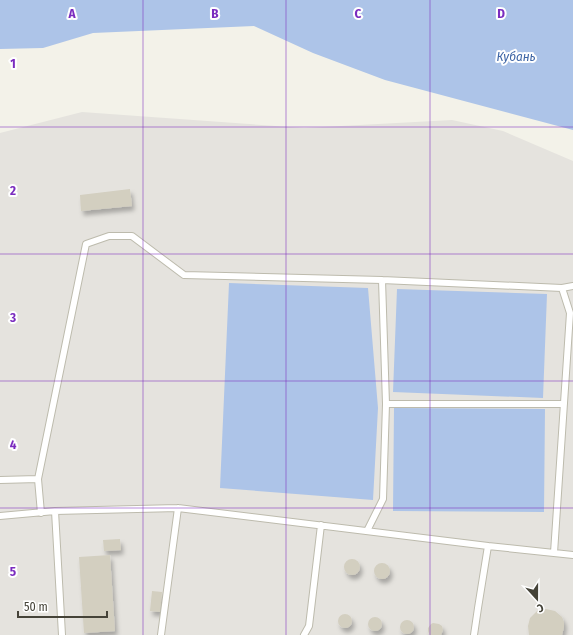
<svg xmlns="http://www.w3.org/2000/svg" width="573" height="635" font-family="'Fira Sans Condensed',sans-serif">
<style>
.industrial{fill:#e5e3de}
.water{fill:#adc4e8}
.building{fill:#d3cfc0;filter:url(#shadow)}
.lines{fill:none;stroke-linecap:round;stroke-linejoin:round}
.service-casing{stroke:#bdbbad;stroke-width:8}
.service{stroke:#fff;stroke-width:6}
.grid{fill:none;stroke:#7b2cbf;stroke-width:1;stroke-opacity:0.55}
.labels{text-anchor:middle;stroke-width:4;stroke-linejoin:round;paint-order:stroke}
.water-label{font-size:13px;font-style:italic;fill:#3e65a5;stroke:#fff}
.grid-label{font-size:13px;text-anchor:middle;font-weight:bold;fill:#7b2cbf;stroke:#fff;stroke-width:4;stroke-linejoin:round;paint-order:stroke}
</style>
<defs>
<filter id="shadow"><feDropShadow dx="2.5" dy="4.5" stdDeviation="2" flood-color="#0004"/></filter>
</defs>
<rect width="100%" height="100%" fill="#f3f2e9"/>
<!-- industrial -->
<path class="industrial" d="M82,112L304,128L452,120L503,131L573,161V635H0V133Z"/>
<!-- water -->
<path class="water" d="M0,0H573V130L385,80L313,53L254,26L93,33L43,48L0,49Z
M229,283L368,288L378,408L373,500L220,488Z
M397,289L547,294L543,398L393,392Z
M394,408L545,409L544,512L393,511Z"/>
<!-- building -->
<path class="building" d="M130,189L132,206L81,211L80,195Z
M120,539L121,550L104,551L103,540Z
M110,555L115,631L84,633L79,557Z
M344 567a8 8 0 1 1 16 0a8 8 0 1 1-16 0Z
M374 571a8 8 0 1 1 16 0a8 8 0 1 1-16 0Z
M152,591L162,592L160,612L150,611Z
M546,609L555,611L562,617L564,622V627L562,635H529L528,626L530,618L537,611Z
M338 621a7 7 0 1 1 14 0a7 7 0 1 1-14 0Z
M368 624a7 7 0 1 1 14 0a7 7 0 1 1-14 0Z
M400 627a7 7 0 1 1 14 0a7 7 0 1 1-14 0Z
M433,623L439,624L442,626L443,630L441,635H430L429,634L428,631V628L431,624Z"/>
<g class="lines">
<defs>
<path id="service" d="M386,404H564
M0,480L38,479
M55,511L62,635
M41,513L38,479L86,244L109,236H132L184,275L382,280L562,288L573,286
M0,516L55,511L178,508L488,546L573,555
M367,531L383,499L386,404L382,280
M554,553L570,313L562,288
M161,635L178,508
M304,635L309,626L321,525
M474,635L478,608L488,546"/>
</defs>
<!-- service casing -->
<use href="#service" class="service-casing"/>
<!-- service -->
<use href="#service" class="service"/>
</g>
<!-- grid -->
<path class="grid" d="M143,0V635M286,0V635M430,0V635M0,127H573M0,254H573M0,381H573M0,508H573"/>
<g class="labels">
<!-- water labels -->
<g class="water-label">
<text x="516" y="61">Кубань</text>
</g>
</g>
<g class="grid-label">
<text x="72" y="18">A</text>
<text x="215" y="18">B</text>
<text x="358" y="18">C</text>
<text x="501" y="18">D</text>
<text x="13" y="68">1</text>
<text x="13" y="195">2</text>
<text x="13" y="322">3</text>
<text x="13" y="449">4</text>
<text x="13" y="576">5</text>
</g>
<!-- north arrow -->
<g transform="translate(537 599) rotate(159)" stroke="#ffffff" stroke-width="3" paint-order="stroke">
<path d="M0-3L7 15L0 10L-7 15Z" fill="#454338"/>
<text y="-6" font-size="11" font-weight="bold" text-anchor="middle" fill="#454338">С</text>
</g>
<!-- scale -->
<path d="M18 611v6h89v-6" fill="none" stroke="#454338" stroke-width="2"/>
<text x="24" y="611" font-size="12" fill="#454338" stroke="#ffffff" stroke-width="3" paint-order="stroke">50 m</text>
</svg>
